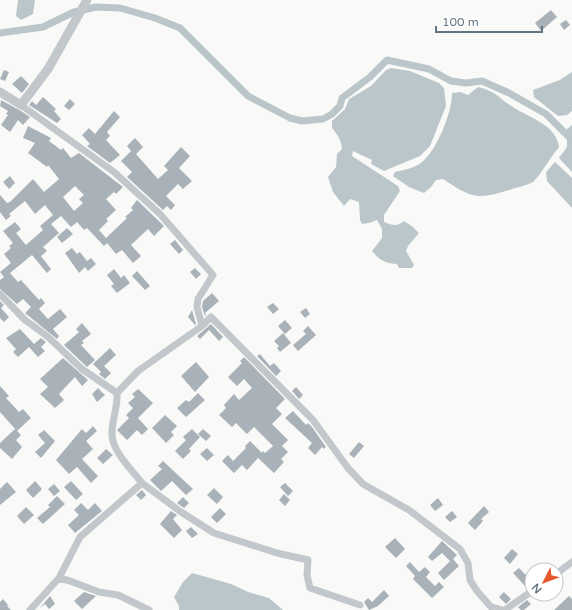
<svg xmlns="http://www.w3.org/2000/svg" width="572" height="610" font-family="'Varela Round',sans-serif">
<style>
.water{fill:#bac6ca}
.lines{fill:none;stroke-linecap:round;stroke-linejoin:round}
.canal{stroke:#bac6ca;stroke-width:7}
.building{fill:#a9b2b8;fill-rule:evenodd}
.minor{stroke:#c2c7cb;stroke-width:7}
.tertiary{stroke:#c2c7cb;stroke-width:9}
</style>
<rect width="100%" height="100%" fill="#f9f9f7"/>
<!-- water -->
<path class="water" d="M18,0H35L33,14L21,20L16,16Z
M391,68L410,71L439,83L444,88L446,106L430,146L420,156L384,171L371,164L372,160L353,151L352,156L398,186L400,191L384,215V222C391,225 398,227 404,221L413,227L419,233L408,246L406,251L414,265L412,268H399L397,264C386,264 378,259 372,251L382,238V229L377,220L369,223L362,224L360,220L359,202L350,199L344,206L333,192L328,177L336,167L337,154L342,149C342,141 337,134 332,128V121L345,109L349,99L371,86L386,70Z
M572,72V111L567,115L558,116L534,97L533,90L560,80Z
M478,87C497,91 500,100 516,109C531,118 557,126 559,147C552,155 540,176 533,182C526,186 517,187 509,190C478,200 471,198 443,179L436,180L431,187L424,193L409,187L393,176L395,172C404,170 414,168 421,163C437,150 452,113 452,93L460,92L468,95Z
M572,125V172L559,158L567,147V129Z
M555,162L572,178V208L547,181L546,172Z
M192,573L231,584L248,592L269,598L283,610H179V606L174,597L183,582Z"/>
<g class="lines">
<!-- canal -->
<path class="canal" d="M0,33L43,27L74,12L96,7L120,8L155,18L180,28L248,96L290,118L302,121L323,119L332,114L340,106L342,98L370,77L387,60L429,69L451,81L466,83L482,81L509,93L546,114L572,140"/>
</g>
<!-- building -->
<path class="building" d="M551,10L557,17L541,31L535,23Z
M566,20L570,25L564,30L560,24Z
M4,70L9,72L5,81L0,79Z
M21,76L29,84L22,93L12,84Z
M43,97L56,109L54,111L61,119L57,123L29,105L32,101L36,105Z
M70,99L75,104L69,110L64,106Z
M1,100L21,111L30,117L23,125L18,120L10,132L1,125L8,115L6,114L8,111L0,106Z
M114,111L120,117L107,132L110,136L106,140L120,155L110,163L87,146L90,144L82,135L89,128L95,134Z
M28,126L51,138L49,141L61,150L63,148L71,158L79,153L123,187L116,194L114,192L106,199L116,210L106,219L108,221L99,230L106,238L127,218L125,217L133,210L131,208L137,200L164,226L154,236L148,229L131,245L141,256L133,263L122,250L116,254L107,243L104,246L87,228L84,230L77,222L71,227L61,216L51,224L59,233L43,247L47,251L41,256L51,269L47,273L32,255L10,273L18,282L21,280L39,300L41,298L45,303L39,309L48,319L60,309L67,317L53,329L59,336L57,339L25,313L31,307L23,299L17,304L0,289V280L4,277L0,272L11,263L4,254L11,248L9,246L13,243L3,231L15,222L21,229L16,233L26,245L43,230L40,226L53,215L45,205L35,214L25,201L9,214L11,216L6,220L0,212V195L7,203L10,202L33,179L44,192L59,179L48,165L47,167L28,153L35,143L23,138ZM75,186L84,195L79,199L83,203L74,211L63,197Z
M135,138L143,147L136,154L158,179L168,170L164,166L181,147L190,156L179,168L192,181L183,189L178,184L166,196L175,205L171,210L167,206L163,210L127,177L132,172L121,161L131,151L127,146Z
M10,176L15,183L9,189L3,182Z
M67,228L73,234L62,243L57,237Z
M175,240L183,250L179,254L170,244Z
M72,248L77,254L80,252L87,261L91,258L96,264L88,271L85,267L79,273L65,253Z
M195,268L201,274L196,279L190,272Z
M114,269L121,278L124,275L130,283L117,293L111,286L114,284L107,275Z
M137,271L150,286L145,290L132,276Z
M212,293L219,301L205,313L206,315L205,316L202,307L203,301Z
M0,301L4,305L1,308L9,317L4,322L0,318Z
M273,303L279,309L273,314L267,307Z
M306,308L310,314L305,318L300,312Z
M192,310L196,324L195,325L188,317Z
M285,320L292,328L285,334L278,326Z
M82,323L91,334L82,341L84,343L81,345L95,360L87,367L64,345L79,332L76,329Z
M211,324L223,337L219,341L209,330L200,339L197,336Z
M308,326L316,335L298,351L293,345L306,334L303,331Z
M20,329L34,344L41,338L46,342L41,347L45,351L38,357L29,347L18,357L13,352L16,349L6,338Z
M283,333L291,343L280,352L277,348L279,346L274,341Z
M110,348L116,355L104,366L111,373L105,379L99,374L101,372L93,364Z
M260,354L270,366L274,363L281,371L276,376L257,356Z
M244,357L285,399L276,408L282,414L272,424L288,440L282,446L288,452L281,459L284,462L274,473L258,458L247,470L242,465L234,473L222,461L228,455L233,461L246,448L245,446L250,441L262,453L263,451L265,453L273,446L254,427L247,434L236,423L232,427L219,415L226,408L224,405L234,394L239,400L252,388L244,379L237,386L228,377L242,363L240,361Z
M63,358L88,380L82,386L75,377L59,394L64,400L55,408L40,394L48,387L40,379Z
M196,362L209,377L195,392L181,376Z
M0,386L9,396L6,398L19,412L23,409L31,418L17,431L0,412Z
M296,387L303,395L299,399L292,391Z
M98,388L105,395L97,402L92,394Z
M138,389L153,403L138,418L148,429L142,435L137,430L127,440L117,430L129,418L126,415L133,408L128,403L135,397L132,394Z
M198,393L205,400L186,417L177,408L186,400L189,402Z
M293,411L306,425L308,423L312,427L326,447L324,449L322,447L315,455L308,448L312,443L285,418Z
M165,415L177,426L171,432L174,435L166,443L152,428Z
M93,426L97,431L86,441L93,449L82,459L98,476L91,483L77,467L69,474L56,460L82,429L86,433Z
M15,429L21,435L16,440L22,447L12,459L0,448V443Z
M192,429L200,437L189,449L191,451L183,459L175,451L186,440L183,437Z
M203,429L211,436L206,441L198,434Z
M44,430L55,441L41,458L35,452L45,443L38,435Z
M359,442L364,446L354,458L349,454Z
M207,448L214,455L207,461L200,454Z
M106,449L113,455L103,464L97,458Z
M163,461L193,489L186,495L172,481L161,491L150,480L162,469L158,466Z
M35,481L42,489L33,498L26,490Z
M71,481L83,494L76,500L64,487Z
M7,482L16,492L0,505V489Z
M285,483L293,491L288,496L280,487Z
M54,484L60,491L54,496L48,489Z
M214,488L223,497L217,504L207,495Z
M142,490L146,495L141,500L136,495Z
M284,494L290,500L285,506L279,500Z
M57,496L65,504L43,524L37,518L50,507L48,505Z
M183,497L189,503L184,508L177,503Z
M438,498L443,505L435,511L430,505Z
M81,503L88,510L95,503L102,511L75,533L68,525L79,515L74,510Z
M484,506L489,512L481,519L483,521L475,530L468,523Z
M26,507L34,515L24,524L17,516Z
M220,508L226,514L217,523L211,517Z
M171,511L177,515L173,519L182,530L174,538L160,524Z
M452,511L457,517L450,522L445,517Z
M191,527L198,534L192,538L186,531Z
M395,538L405,549L396,558L385,547Z
M442,541L457,555L453,559L459,566L444,580L438,573L450,561L442,553L432,561L428,557Z
M512,549L518,554L510,564L504,558Z
M410,562L419,572L425,567L430,572L426,577L435,586L439,582L444,587L432,598L413,579L415,576L406,566Z
M519,568L532,581L526,587L513,573Z
M384,590L389,596L378,606L369,610L364,602L368,598L372,602Z
M84,592L96,596L82,609L74,601Z
M504,592L511,599L506,604L499,597Z
M50,596L55,604L49,609L45,604L40,608Z
M569,596L572,599V610H554Z
M3,599L8,605L7,606L11,610H0V602Z
M527,600L531,604L524,610H521L518,607Z"/>
<g class="lines">
<!-- minor -->
<path class="minor" d="M21,105L114,172L160,214L213,275L198,299L197,307L202,326L211,317L313,420L348,468L363,484L409,510L460,549L468,563L470,580L477,591L491,607L502,610
M0,294L25,320L47,336L82,369L117,393
M142,483L181,512L214,533L277,553L308,560L307,575L310,588L360,605
M556,574L572,562
M59,578L70,581L99,592L118,595L149,610
M30,610L59,578L80,537L142,483C132,470 111,450 112,433C112,419 118,407 117,393L138,371L202,326
M505,610L532,591"/>
<!-- tertiary -->
<path class="tertiary" d="M0,92L21,105L48,69L87,0"/>
</g>
<!-- north arrow -->
<g transform="translate(544 582) rotate(228)"><circle r="19" fill="#ffffff" stroke="#c1c8cd"/>
<path d="M0-3L7 15L0 10L-7 15Z" fill="#e6582b"/>
<text y="-6" font-size="11" font-weight="bold" text-anchor="middle" fill="#647582">N</text>
</g>
<!-- scale -->
<path d="M436 26v6h106v-6" fill="none" stroke="#647582" stroke-width="2"/>
<text x="442" y="26" font-size="12" fill="#647582" stroke="#ffffff" stroke-width="3" paint-order="stroke">100 m</text>
</svg>
